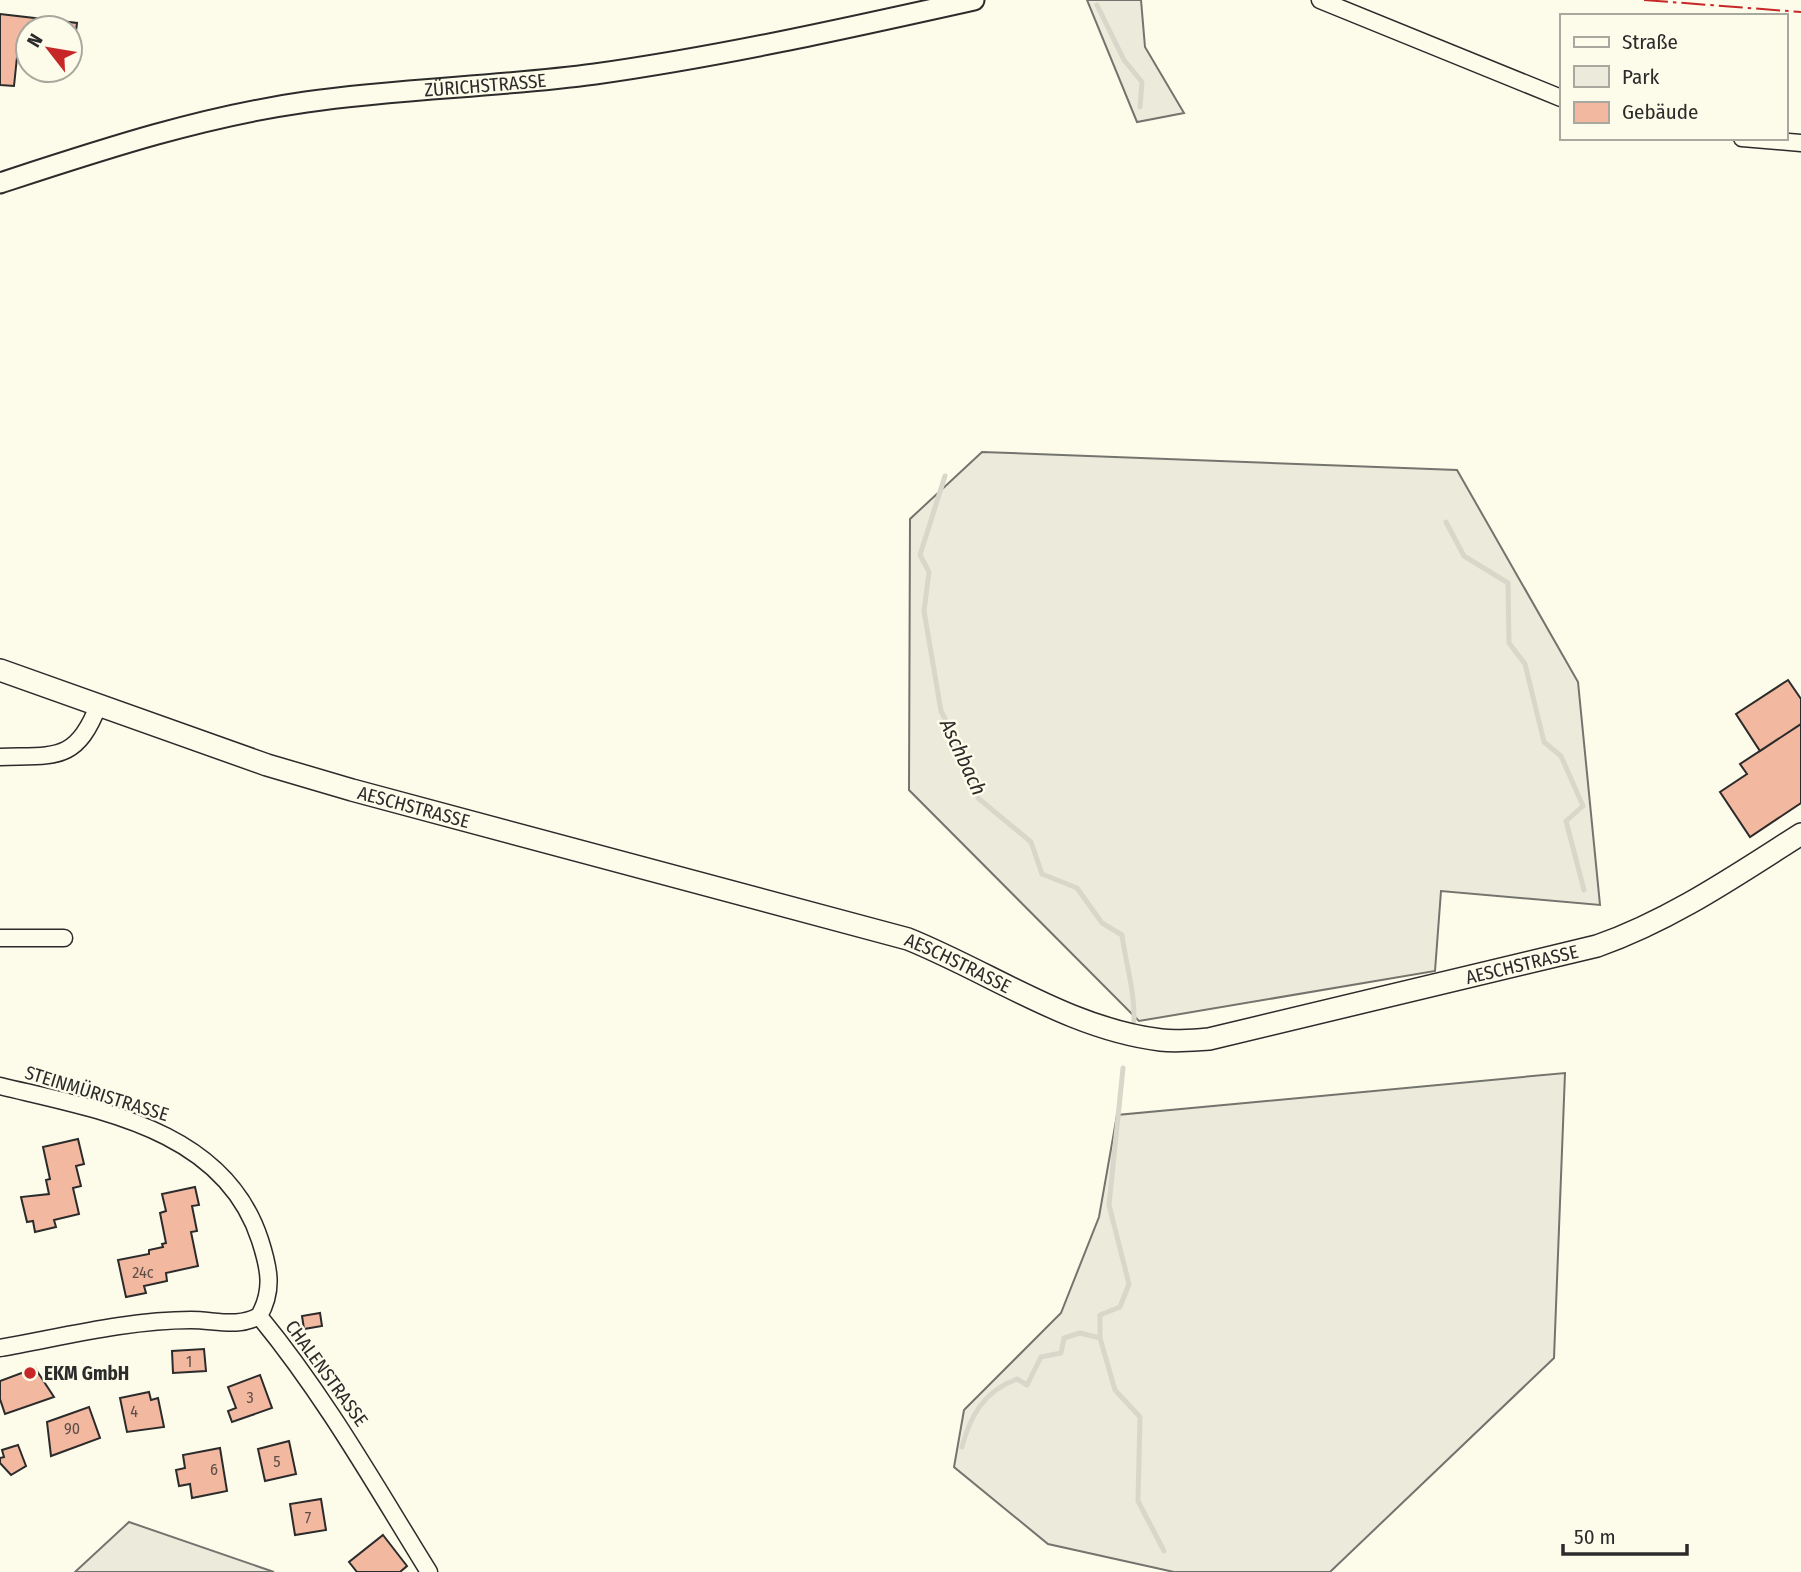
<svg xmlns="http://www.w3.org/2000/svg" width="1801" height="1572" font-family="'Fira Sans Condensed',sans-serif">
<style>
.green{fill:#ecebdb;stroke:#74746e;stroke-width:2}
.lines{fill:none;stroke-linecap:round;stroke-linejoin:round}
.stream{stroke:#d8d7c9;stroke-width:5}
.building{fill:#f2b8a0;stroke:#2b2b2b;stroke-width:2}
.minor-casing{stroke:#2b2b2b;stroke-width:19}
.tertiary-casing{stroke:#2b2b2b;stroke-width:23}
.secondary-casing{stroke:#2b2b2b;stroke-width:24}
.minor{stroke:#fdfbea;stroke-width:16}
.tertiary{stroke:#fdfbea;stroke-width:19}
.secondary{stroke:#fdfbea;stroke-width:21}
.power{stroke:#c62828;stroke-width:2;stroke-dasharray:24 5 3.5 5;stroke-linecap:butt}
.poi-dot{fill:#c62828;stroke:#fdfbea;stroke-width:2.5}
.labels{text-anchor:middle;stroke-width:5;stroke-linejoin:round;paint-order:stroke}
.number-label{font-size:16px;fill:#5d4e48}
.street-label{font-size:19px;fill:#2b2b2b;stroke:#fdfbea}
.poi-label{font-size:19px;font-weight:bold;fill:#2b2b2b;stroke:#fdfbea;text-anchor:start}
.water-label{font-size:21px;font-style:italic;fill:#2b2b2b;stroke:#fdfbea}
</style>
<rect width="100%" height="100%" fill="#fdfbea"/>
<!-- green -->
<path class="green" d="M1087,0H1141L1145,47L1184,113L1137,122Z
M982,452L1457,470L1578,682L1600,905L1441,891L1435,971L1139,1021L909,790L910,519Z
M1565,1073L1554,1358L1330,1572H1174L1048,1544L954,1467L964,1410L1061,1313L1099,1217L1117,1115Z
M129,1522L274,1572H75Z"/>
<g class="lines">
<!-- stream -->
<path class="stream" d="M1097,5L1124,60L1142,82L1140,107
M945,476L920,555L929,572L924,611L941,711L959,746L978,798L1031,842L1042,874L1077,888L1102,923L1122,935C1126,965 1135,992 1134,1021
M1446,522L1464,556L1508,583L1509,643L1525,664L1544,742L1561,756L1583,806L1566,821L1584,890
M1123,1068L1109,1205L1129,1284L1120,1307L1100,1315V1338L1115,1390L1140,1417L1138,1501L1164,1551
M962,1447C970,1416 984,1391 1017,1379L1027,1385L1041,1357L1061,1353L1064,1338L1080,1333L1100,1338"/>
</g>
<!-- building -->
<path class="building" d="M0,14L77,23L72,63L70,28H28V58L17,57L14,86L0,85Z
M1788,680L1801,699V724L1760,751L1736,714Z
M1801,724V803L1750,837L1720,792L1747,774L1740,764Z
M78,1139L84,1164L76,1166L81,1186L73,1188L79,1214L54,1220L56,1227L35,1232L33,1221L27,1222L21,1197L49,1194L46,1180L50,1179L43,1147Z
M195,1187L199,1205L192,1206L197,1231L191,1232L198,1266L166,1273L167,1281L144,1286L146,1293L126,1297L118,1260L149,1254V1250L163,1247L162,1244L166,1243L160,1213L166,1211L162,1194Z
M320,1313L322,1326L304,1329L302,1316Z
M204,1349L206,1371L173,1373L172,1351Z
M35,1368L54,1397L5,1414L0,1399V1381Z
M260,1375L272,1408L232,1422L228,1411L236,1408L228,1387Z
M149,1392L151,1400L158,1398L164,1427L127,1432L120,1398Z
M89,1407L100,1438L51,1456L47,1422Z
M289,1441L296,1474L265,1481L258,1449Z
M18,1445L26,1466L11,1475L0,1463V1458L4,1457L2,1450Z
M220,1448L227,1491L192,1498L190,1484L179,1486L176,1470L185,1468L183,1455Z
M321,1499L326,1530L295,1535L290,1504Z
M383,1535L407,1566L400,1572H357L349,1562Z"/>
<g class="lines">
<defs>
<path id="minor" d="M1320,0L1561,98
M1742,138L1801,143
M0,757C54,755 76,763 98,706
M0,938H64
M0,1086C99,1110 224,1129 260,1240C269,1268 274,1290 259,1316
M259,1316C325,1396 375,1485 429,1572
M0,1348C62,1337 128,1320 191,1320C215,1320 238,1328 259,1316"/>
<g id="tertiary">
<path id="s1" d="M0,183C101,150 200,117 306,102C402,88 499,87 595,74C723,56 848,28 974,0"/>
</g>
<g id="secondary">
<path id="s2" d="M0,670L267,765L352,790L908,939C992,973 1070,1029 1161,1040C1177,1042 1194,1040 1209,1039L1597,946C1671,920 1735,876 1801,834"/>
</g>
</defs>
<!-- minor casing -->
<use href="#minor" class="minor-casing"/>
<!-- tertiary casing -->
<use href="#tertiary" class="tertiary-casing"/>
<!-- secondary casing -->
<use href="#secondary" class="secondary-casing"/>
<!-- minor -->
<use href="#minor" class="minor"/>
<!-- tertiary -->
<use href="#tertiary" class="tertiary"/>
<!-- secondary -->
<use href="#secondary" class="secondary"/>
<!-- power -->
<path class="power" d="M1644,0L1801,12"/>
</g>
<!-- markers -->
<circle class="poi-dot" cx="30" cy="1373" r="7"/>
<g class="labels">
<!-- number labels -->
<g class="number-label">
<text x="143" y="1278">24c</text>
<text x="189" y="1367">1</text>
<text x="250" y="1403">3</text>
<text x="134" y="1417">4</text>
<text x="72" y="1434">90</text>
<text x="277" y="1467">5</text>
<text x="214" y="1475">6</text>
<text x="308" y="1523">7</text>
</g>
<!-- street labels -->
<g class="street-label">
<text dy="7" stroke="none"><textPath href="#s1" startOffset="497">ZÜRICHSTRASSE</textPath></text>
<text dy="7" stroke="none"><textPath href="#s2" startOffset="436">AESCHSTRASSE</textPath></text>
<text dy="7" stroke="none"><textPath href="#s2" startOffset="1003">AESCHSTRASSE</textPath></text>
<text dy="7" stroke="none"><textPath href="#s2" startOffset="1591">AESCHSTRASSE</textPath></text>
<text transform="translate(97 1093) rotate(17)" y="7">STEINMÜRISTRASSE</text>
<text transform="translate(327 1373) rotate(54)" y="7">CHALENSTRASSE</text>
</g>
<!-- poi labels -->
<g class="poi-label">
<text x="44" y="1380">EKM GmbH</text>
</g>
<!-- water labels -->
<g class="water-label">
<text transform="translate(963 757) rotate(65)" y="7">Aschbach</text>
</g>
</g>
<!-- legend -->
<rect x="1560" y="14" width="228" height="126" fill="#fdfbea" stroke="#a9a89e" stroke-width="2"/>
<rect x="1574" y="37" width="35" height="10" fill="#fdfbea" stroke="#a9a89e" stroke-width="2"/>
<text x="1622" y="49" font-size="21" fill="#2b2b2b">Straße</text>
<rect x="1574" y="66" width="35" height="21" fill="#ecebdb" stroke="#a9a89e" stroke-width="2"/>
<text x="1622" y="84" font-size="21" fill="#2b2b2b">Park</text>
<rect x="1574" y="102" width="35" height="21" fill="#f2b8a0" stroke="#a9a89e" stroke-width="2"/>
<text x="1622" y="119" font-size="21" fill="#2b2b2b">Gebäude</text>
<!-- north arrow -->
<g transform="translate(49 49) rotate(301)"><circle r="33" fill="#fdfbea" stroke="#a9a89e" stroke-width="2"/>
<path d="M0-5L12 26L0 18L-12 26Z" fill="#c62828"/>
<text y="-10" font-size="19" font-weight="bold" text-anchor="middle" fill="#2b2b2b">N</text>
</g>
<!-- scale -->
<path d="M1563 1544v10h124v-10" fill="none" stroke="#2b2b2b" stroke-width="3.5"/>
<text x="1574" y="1544" font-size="21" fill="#2b2b2b" stroke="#fdfbea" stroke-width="5" paint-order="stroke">50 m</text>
</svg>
